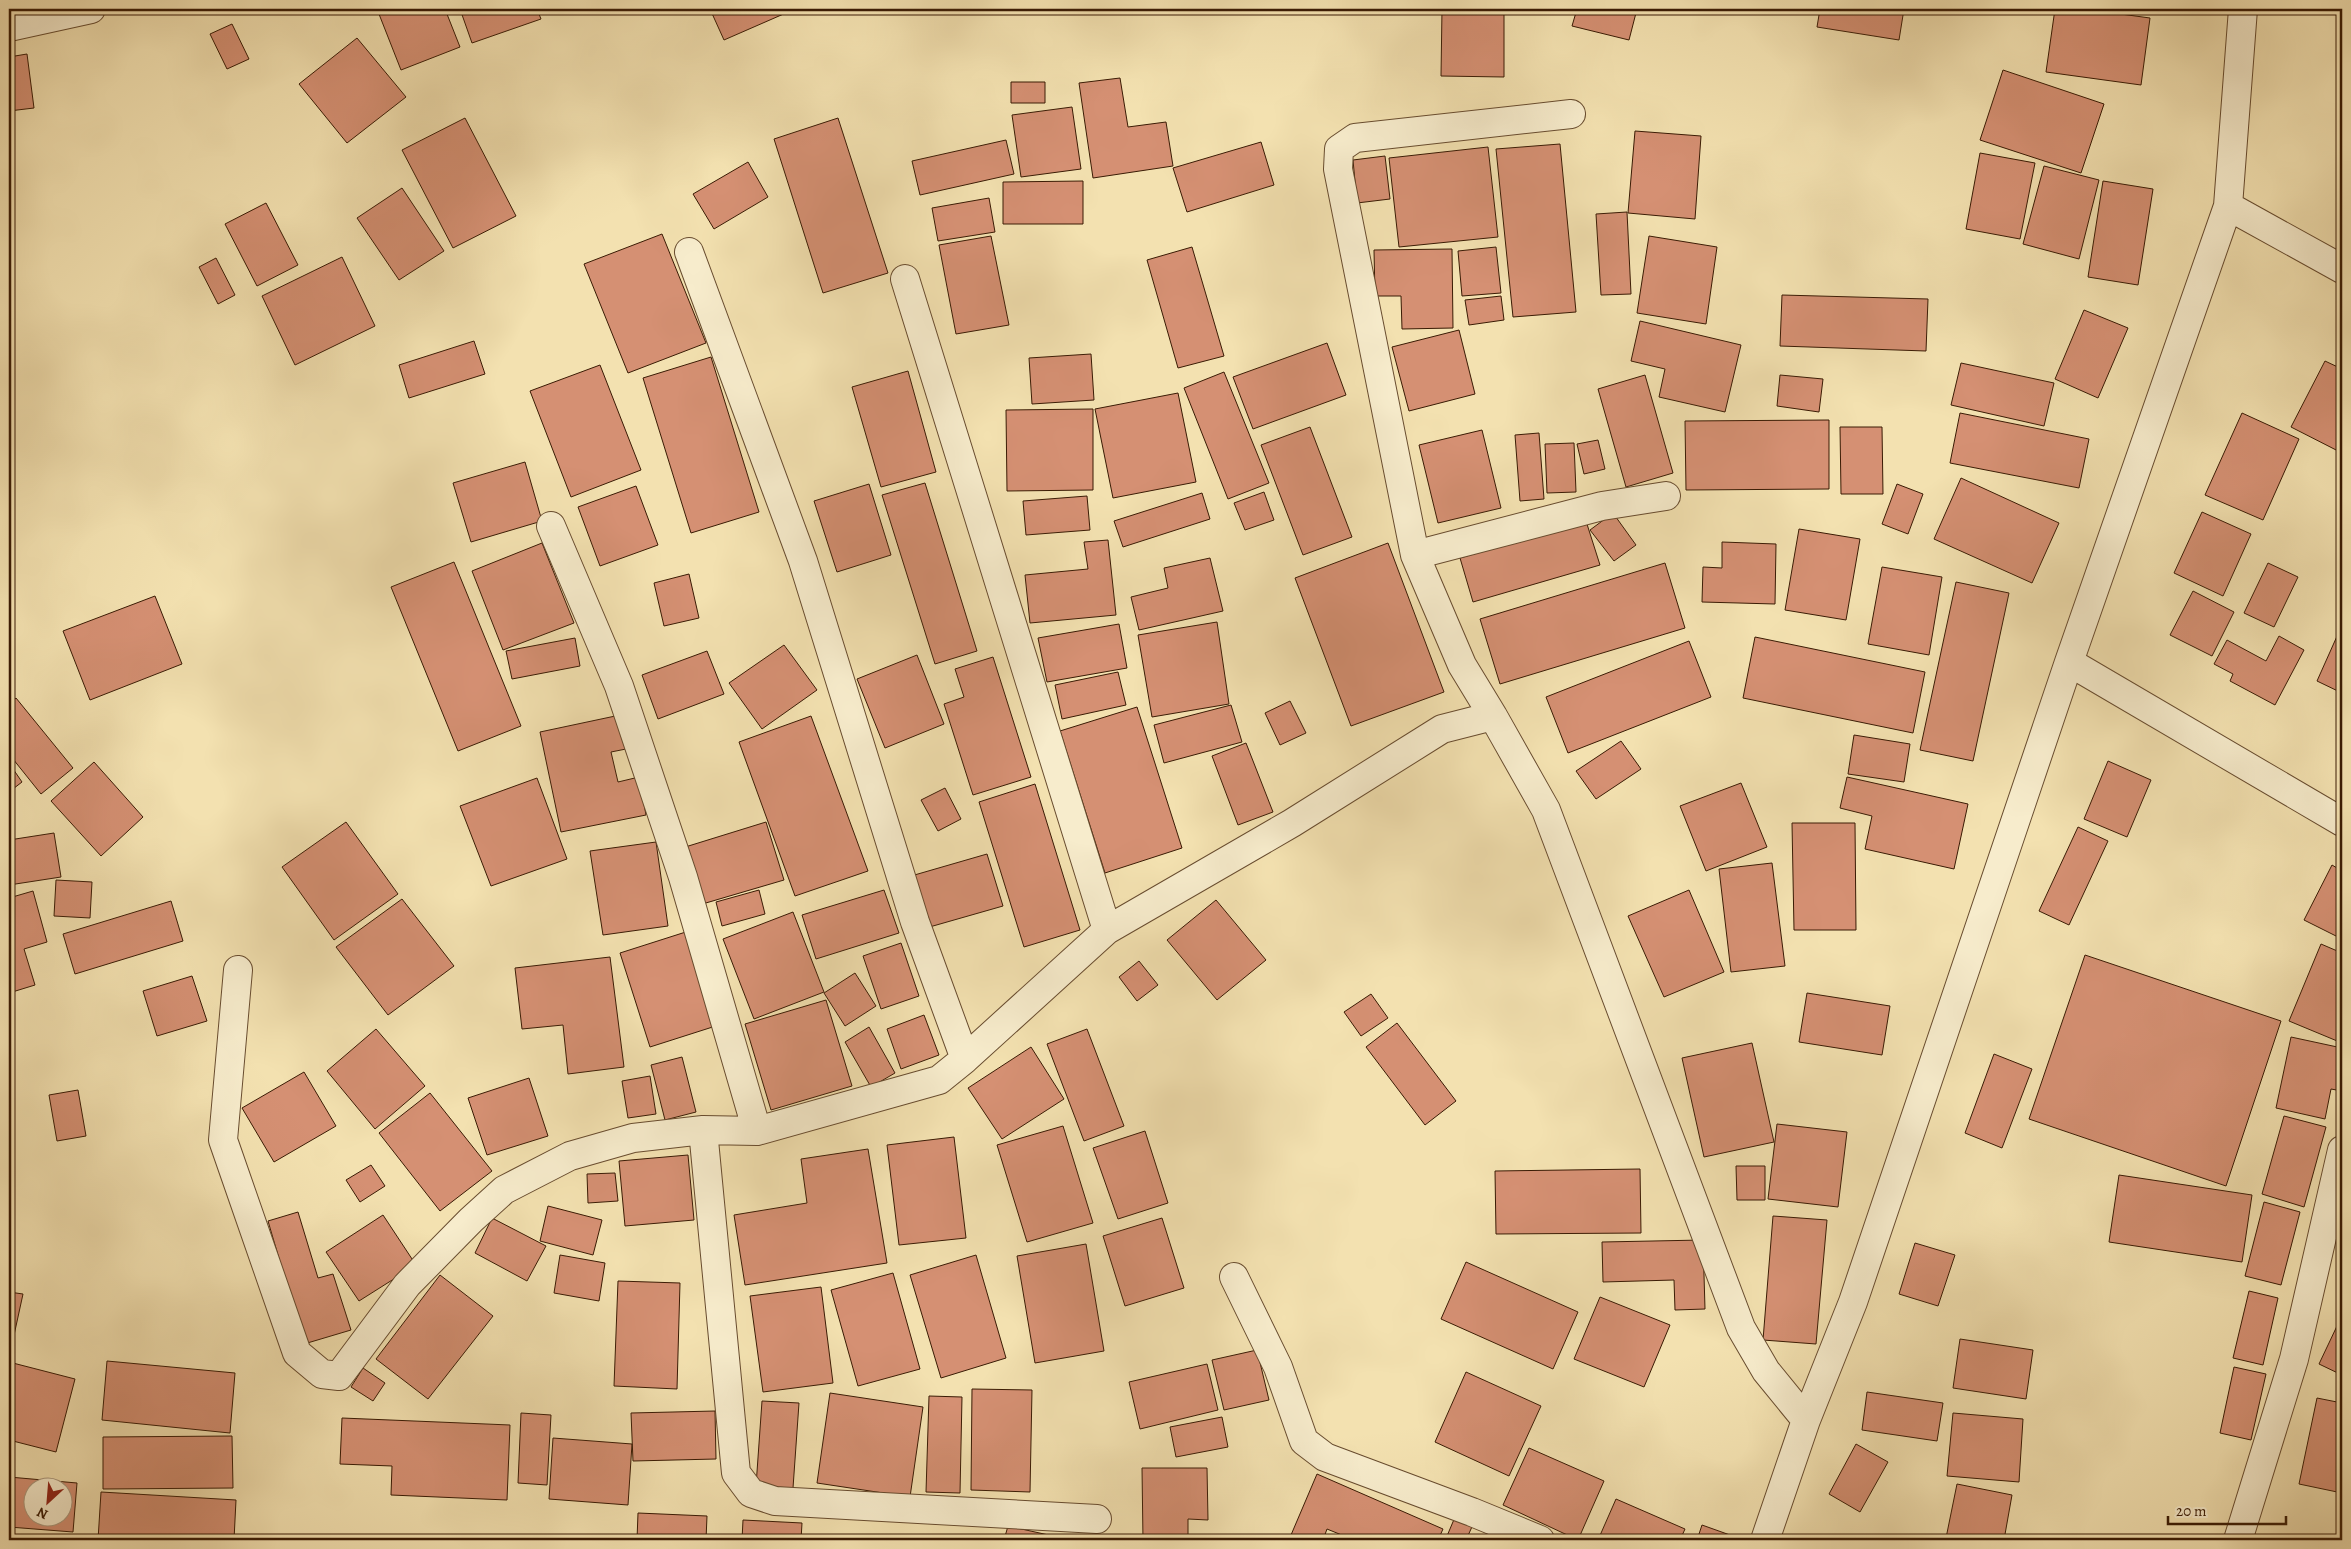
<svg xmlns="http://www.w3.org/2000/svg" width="2351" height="1549" font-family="Alegreya,serif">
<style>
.building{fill:#d59073;stroke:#3a1b04;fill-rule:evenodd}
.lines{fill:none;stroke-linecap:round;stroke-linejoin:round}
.minor-casing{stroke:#684c2f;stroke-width:30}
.minor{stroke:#f7eccc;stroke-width:28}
</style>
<rect width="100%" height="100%" fill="#f3e1b0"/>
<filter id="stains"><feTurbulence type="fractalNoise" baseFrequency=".004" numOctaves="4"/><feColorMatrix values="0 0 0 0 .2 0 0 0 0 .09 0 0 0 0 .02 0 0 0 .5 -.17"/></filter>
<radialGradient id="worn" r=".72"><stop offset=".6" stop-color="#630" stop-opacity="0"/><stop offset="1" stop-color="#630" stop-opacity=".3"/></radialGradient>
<!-- building -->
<path class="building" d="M377,9H445L460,47L401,70Z
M460,9H537L541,19L472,43Z
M710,9H795L724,40Z
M1442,9H1504V77L1441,76Z
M1577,9H1637L1629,40L1572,26Z
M1820,9H1904L1899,40L1817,27Z
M2055,9H2084L2150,18L2141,85L2046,72Z
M232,24L249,59L227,69L210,34Z
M357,38L406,97L347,143L299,84Z
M27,54L34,108L9,111V57Z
M2003,70L2104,104L2081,173L1980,140Z
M1120,78L1128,127L1166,122L1173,166L1093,178L1079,83Z
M1011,82H1045V103H1011Z
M1072,107L1081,169L1021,177L1012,115Z
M465,118L516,216L453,248L402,150Z
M838,118L888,273L823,293L774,139Z
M1635,131L1701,136L1695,219L1628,213Z
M1006,140L1014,174L920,195L912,161Z
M1261,142L1274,185L1187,212L1173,168Z
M1560,144L1576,312L1513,317L1496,149Z
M1488,147L1498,237L1399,247L1389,158Z
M1980,153L2035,163L2020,239L1966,229Z
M1385,156L1390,199L1357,203L1353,160Z
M748,162L768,197L714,229L693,194Z
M2044,166L2099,180L2079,259L2023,244Z
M1083,181V224H1003V182Z
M2103,181L2153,189L2138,285L2088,277Z
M402,188L444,251L399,280L357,218Z
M989,198L995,232L938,241L932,208Z
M266,203L298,265L257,286L225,224Z
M1627,212L1631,294L1601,295L1596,214Z
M662,234L706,343L628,373L584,264Z
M991,236L1009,325L956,334L939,245Z
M1649,236L1717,247L1706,324L1637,313Z
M1192,247L1224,356L1178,368L1147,260Z
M1496,247L1501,293L1462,296L1458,251Z
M1452,249L1453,328L1402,329L1401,296H1375L1374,250Z
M342,257L375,326L295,365L262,296Z
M216,258L235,295L218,304L199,267Z
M1782,295L1928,299L1926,351L1780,346Z
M1501,296L1504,320L1469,325L1465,300Z
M2084,310L2128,328L2098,398L2055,379Z
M1640,321L1741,345L1725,412L1659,397L1665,369L1631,361Z
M1459,330L1475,394L1409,411L1392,347Z
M474,341L485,374L409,398L399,365Z
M1327,343L1346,395L1253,429L1233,377Z
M1091,354L1094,400L1032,404L1029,358Z
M711,357L759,512L691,533L643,378Z
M2325,361L2342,369V453L2291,427Z
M1961,363L2054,383L2044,426L1951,405Z
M600,365L641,470L571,497L530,391Z
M908,371L936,472L881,487L852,387Z
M1224,372L1269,483L1228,499L1184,388Z
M1645,375L1673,473L1626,487L1598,389Z
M1780,375L1823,379L1819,412L1777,406Z
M1178,393L1196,482L1113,498L1095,409Z
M1093,409V490L1007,491L1006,410Z
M1960,413L2089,439L2079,488L1950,463Z
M2242,413L2299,439L2263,520L2205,495Z
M1829,420V489L1686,490L1685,421Z
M1310,427L1352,537L1303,555L1261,445Z
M1840,427H1882L1883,494H1841Z
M1482,430L1501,508L1438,523L1419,445Z
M1539,433L1544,499L1520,501L1515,435Z
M1598,440L1605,469L1584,474L1577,444Z
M1574,443L1576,492L1547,493L1545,444Z
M525,462L542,521L471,542L453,483Z
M1961,478L2059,523L2032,583L1934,539Z
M925,483L977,651L935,664L882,495Z
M869,484L891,555L837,572L814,501Z
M1897,484L1923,494L1908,534L1882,524Z
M636,486L658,545L600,566L578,507Z
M1264,492L1274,520L1245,530L1234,503Z
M1202,493L1210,519L1123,547L1114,521Z
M1087,496L1090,530L1026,535L1023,501Z
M2202,512L2251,534L2223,596L2174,573Z
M1613,513L1636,545L1614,561L1590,530Z
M1586,521L1600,565L1473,602L1460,558Z
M1799,529L1860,539L1846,620L1785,610Z
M1108,540L1116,615L1030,623L1025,575L1088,569L1084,542Z
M1722,542L1776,544L1775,604L1702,602L1703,567L1722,568Z
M542,543L574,623L503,650L472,571Z
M1388,543L1444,692L1351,726L1295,578Z
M1210,558L1223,611L1139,630L1131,597L1168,588L1164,568Z
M454,562L521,726L458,751L391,587Z
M1665,563L1685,628L1500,684L1480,619Z
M2268,563L2298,577L2274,627L2244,613Z
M1882,567L1942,577L1929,655L1868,644Z
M689,574L699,618L664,626L654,583Z
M1956,582L2009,593L1973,761L1920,750Z
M2193,591L2234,612L2212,656L2170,635Z
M155,596L182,664L90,700L63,631Z
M1217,622L1229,704L1152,717L1138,635Z
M1119,624L1127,668L1047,682L1038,638Z
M2342,625V693L2317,681Z
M2279,636L2304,650L2275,705L2230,681L2233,674L2214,664L2227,640L2266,661Z
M1755,637L1925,672L1913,733L1743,698Z
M575,638L580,666L512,679L506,651Z
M1689,641L1711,697L1568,753L1546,697Z
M784,645L817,690L762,729L729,683Z
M707,651L724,694L658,719L642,675Z
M917,655L944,724L885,748L857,679Z
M993,657L1031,777L973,795L944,704L964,697L955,669Z
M1118,672L1126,705L1062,719L1055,685Z
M16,698L73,768L41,794L9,754V704Z
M1290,701L1306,733L1280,745L1265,713Z
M1231,705L1242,742L1164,763L1154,725Z
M1137,707L1182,848L1105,873L1060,731Z
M620,715L626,749L611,752L618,782L639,777L646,815L561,832L540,732Z
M811,716L868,871L795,896L739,742Z
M1854,735L1910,744L1904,782L1848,774Z
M1621,741L1641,769L1596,799L1576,771Z
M1246,743L1273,812L1238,825L1212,756Z
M2108,761L2151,780L2127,837L2084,819Z
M94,762L143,817L101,856L51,801Z
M9,763L22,782L9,792Z
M1847,777L1968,804L1954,869L1865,849L1872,816L1840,808Z
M537,778L567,859L491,886L460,806Z
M1741,783L1767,847L1706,871L1680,806Z
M1035,784L1080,930L1024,947L979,802Z
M945,788L961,819L938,831L921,800Z
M346,822L398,894L334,940L282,867Z
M766,822L784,880L699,905L682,848Z
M1792,823H1855L1856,930H1794Z
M2078,827L2108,841L2069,925L2039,911Z
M54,833L61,877L9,885V840Z
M656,842L668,926L603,935L590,851Z
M987,854L1003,906L926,928L911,876Z
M1772,863L1785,966L1731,972L1719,869Z
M2332,865L2342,871V939L2304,920Z
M56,880L92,882L90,918L54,916Z
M759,890L765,914L722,926L716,902Z
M884,890L899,933L816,959L802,915Z
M1689,890L1724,972L1664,997L1628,916Z
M33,891L47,942L24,949L35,985L9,993V898Z
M402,899L454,966L388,1015L336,947Z
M1216,900L1266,960L1217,1000L1167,940Z
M171,901L183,941L75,974L63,934Z
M793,912L824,992L754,1019L723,939Z
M692,930L722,1024L650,1047L620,953Z
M901,943L919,996L881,1009L863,956Z
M2321,944L2342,953V1043L2289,1021Z
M2085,955L2281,1021L2226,1186L2029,1119Z
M610,957L624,1067L568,1074L563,1025L522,1029L515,968Z
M1139,961L1158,985L1137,1001L1119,977Z
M855,973L876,1006L845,1026L824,993Z
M192,976L207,1021L157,1036L143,991Z
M1807,993L1890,1006L1882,1055L1799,1042Z
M1371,994L1388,1018L1361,1036L1344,1012Z
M826,1000L852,1086L771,1110L745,1024Z
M924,1015L939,1055L901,1069L887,1029Z
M1397,1023L1456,1101L1425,1125L1366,1047Z
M869,1027L895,1073L871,1087L845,1042Z
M376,1029L425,1086L375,1129L327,1071Z
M1087,1029L1124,1126L1084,1141L1047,1044Z
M2291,1037L2342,1048V1091L2331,1089L2325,1119L2276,1108Z
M1752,1043L1774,1142L1704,1157L1682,1058Z
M1031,1047L1064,1099L1002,1139L968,1088Z
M1994,1054L2032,1069L2002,1148L1965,1133Z
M682,1057L696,1112L665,1120L651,1065Z
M304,1072L336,1126L274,1162L242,1108Z
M650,1076L656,1114L628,1118L622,1081Z
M529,1078L548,1136L487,1155L468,1098Z
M78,1090L86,1136L57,1141L49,1095Z
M430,1093L492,1171L440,1211L379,1133Z
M2284,1116L2326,1127L2304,1207L2262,1194Z
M1777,1124L1847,1132L1838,1207L1768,1199Z
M1063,1126L1093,1223L1027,1242L997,1145Z
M1145,1131L1168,1203L1118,1219L1093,1148Z
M954,1137L966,1238L899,1245L887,1145Z
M868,1149L887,1263L745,1285L734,1215L807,1203L801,1159Z
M688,1155L694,1220L625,1226L619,1161Z
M371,1165L385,1186L360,1202L346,1180Z
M1736,1166H1765V1200H1737Z
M1640,1169L1641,1233L1496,1234L1495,1171Z
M615,1173L618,1201L588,1203L587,1174Z
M2119,1175L2252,1195L2242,1262L2109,1242Z
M2264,1202L2300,1212L2281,1285L2245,1276Z
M548,1206L602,1220L593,1255L540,1241Z
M298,1212L318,1278L333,1274L351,1330L304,1344L268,1221Z
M383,1215L416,1265L359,1301L326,1252Z
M1773,1216L1827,1220L1816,1344L1763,1340Z
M492,1218L546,1246L527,1281L475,1253Z
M1162,1218L1184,1288L1125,1306L1103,1236Z
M1703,1240L1705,1309L1675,1310L1674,1280L1603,1282L1602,1242Z
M1915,1243L1955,1255L1938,1306L1899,1294Z
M1086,1244L1104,1351L1035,1363L1017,1256Z
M560,1255L605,1263L599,1301L554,1293Z
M976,1255L1006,1358L941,1378L910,1275Z
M1466,1262L1578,1312L1553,1369L1441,1319Z
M893,1273L920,1369L858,1386L831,1290Z
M440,1275L493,1316L428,1399L376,1359Z
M618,1281L680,1283L677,1389L614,1386Z
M821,1287L833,1383L763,1392L750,1296Z
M2249,1291L2278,1298L2263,1365L2233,1358Z
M9,1292L23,1294L11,1349L9,1348Z
M1600,1297L1670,1325L1644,1387L1574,1359Z
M2337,1326L2342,1329V1375L2319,1364Z
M1960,1339L2033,1350L2026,1399L1953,1388Z
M1257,1350L1269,1400L1224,1410L1212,1360Z
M107,1361L235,1373L230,1433L102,1420Z
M9,1362L75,1379L56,1452L9,1440Z
M1207,1364L1218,1410L1140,1429L1129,1382Z
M2234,1367L2266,1374L2251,1440L2220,1433Z
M363,1368L385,1383L373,1401L351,1387Z
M1466,1372L1541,1406L1509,1476L1435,1442Z
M972,1389L1032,1390L1030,1492L971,1490Z
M1867,1392L1943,1403L1937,1441L1862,1430Z
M830,1393L923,1407L910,1497L817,1483Z
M929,1396L962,1397L960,1493L926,1492Z
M2317,1398L2342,1403V1493L2299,1484Z
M762,1401L799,1403L793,1488L756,1486Z
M715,1411L716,1459L633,1461L631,1413Z
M521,1413L551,1415L547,1485L518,1483Z
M1953,1413L2023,1419L2019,1482L1947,1476Z
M1222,1417L1228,1447L1176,1457L1170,1427Z
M342,1418L510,1425L507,1500L391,1495L392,1466L340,1464Z
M232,1436L233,1488L103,1489V1437Z
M553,1438L632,1444L628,1505L549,1499Z
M1856,1444L1888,1462L1860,1512L1829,1494Z
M1529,1448L1604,1481L1578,1540L1503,1505Z
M1142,1468H1207L1208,1520L1188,1519V1540H1143Z
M1317,1474L1443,1529L1438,1540H1354L1327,1529L1323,1540H1302L1291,1535Z
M9,1477L77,1483L73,1532L9,1527ZM32,1486H62V1516H32Z
M1957,1484L2012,1495L2004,1540H1958L1946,1538Z
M101,1492L236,1500L234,1540H98Z
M1616,1499L1685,1529L1680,1540H1598Z
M1458,1510L1476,1518L1466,1540H1457L1447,1536Z
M638,1513L707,1516L706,1540H637Z
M743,1520L802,1523L801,1540H742Z
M1702,1525L1730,1535L1728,1540H1697Z
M1008,1526L1062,1538L1061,1540H1004Z"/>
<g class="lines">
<defs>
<path id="minor" d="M9,27L91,9
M2228,206L2342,269
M689,252L803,561L915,922L965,1059
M905,279L1107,930
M551,526L619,686L683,877L757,1131
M1415,555L1602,506L1666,496
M2069,662L2342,822
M1493,716L1462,665L1415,555L1338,169L1339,149L1355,138L1571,114
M238,970L223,1140L297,1353L322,1374L339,1376L407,1285L471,1220L504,1190L570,1156L633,1138L703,1130L757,1131L939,1080L965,1059L1107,930L1292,823L1442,729L1493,716L1546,810L1741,1328L1766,1371L1806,1420
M703,1130L736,1473L751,1493L775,1501L1097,1519
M1234,1277L1278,1367L1304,1441L1325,1457L1472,1512L1540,1540
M1765,1540L1806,1420L1853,1302L2069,662L2228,206L2243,9
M2238,1540L2294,1359L2342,1150"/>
</defs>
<!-- minor casing -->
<use href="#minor" class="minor-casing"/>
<!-- minor -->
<use href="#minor" class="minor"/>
</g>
<!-- margin -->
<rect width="2351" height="1549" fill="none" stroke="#f3e1b0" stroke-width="30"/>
<rect x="10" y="10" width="2331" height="1529" fill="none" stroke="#3a1b04" stroke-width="2.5"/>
<rect x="15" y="15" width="2321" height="1519" fill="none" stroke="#3a1b04"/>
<!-- north arrow -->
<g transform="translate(48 1502) rotate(206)"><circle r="24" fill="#f7eccc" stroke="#ab987c"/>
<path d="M0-4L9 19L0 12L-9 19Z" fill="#8f2418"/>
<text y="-8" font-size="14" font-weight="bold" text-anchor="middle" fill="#3a1b04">N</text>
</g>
<!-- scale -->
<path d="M2168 1516v8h118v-8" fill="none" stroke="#3a1b04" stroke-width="2.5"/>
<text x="2176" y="1516" font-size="15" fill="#3a1b04" stroke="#f7eccc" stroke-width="4" paint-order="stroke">20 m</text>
<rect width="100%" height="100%" filter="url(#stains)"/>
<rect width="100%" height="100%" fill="url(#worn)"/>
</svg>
